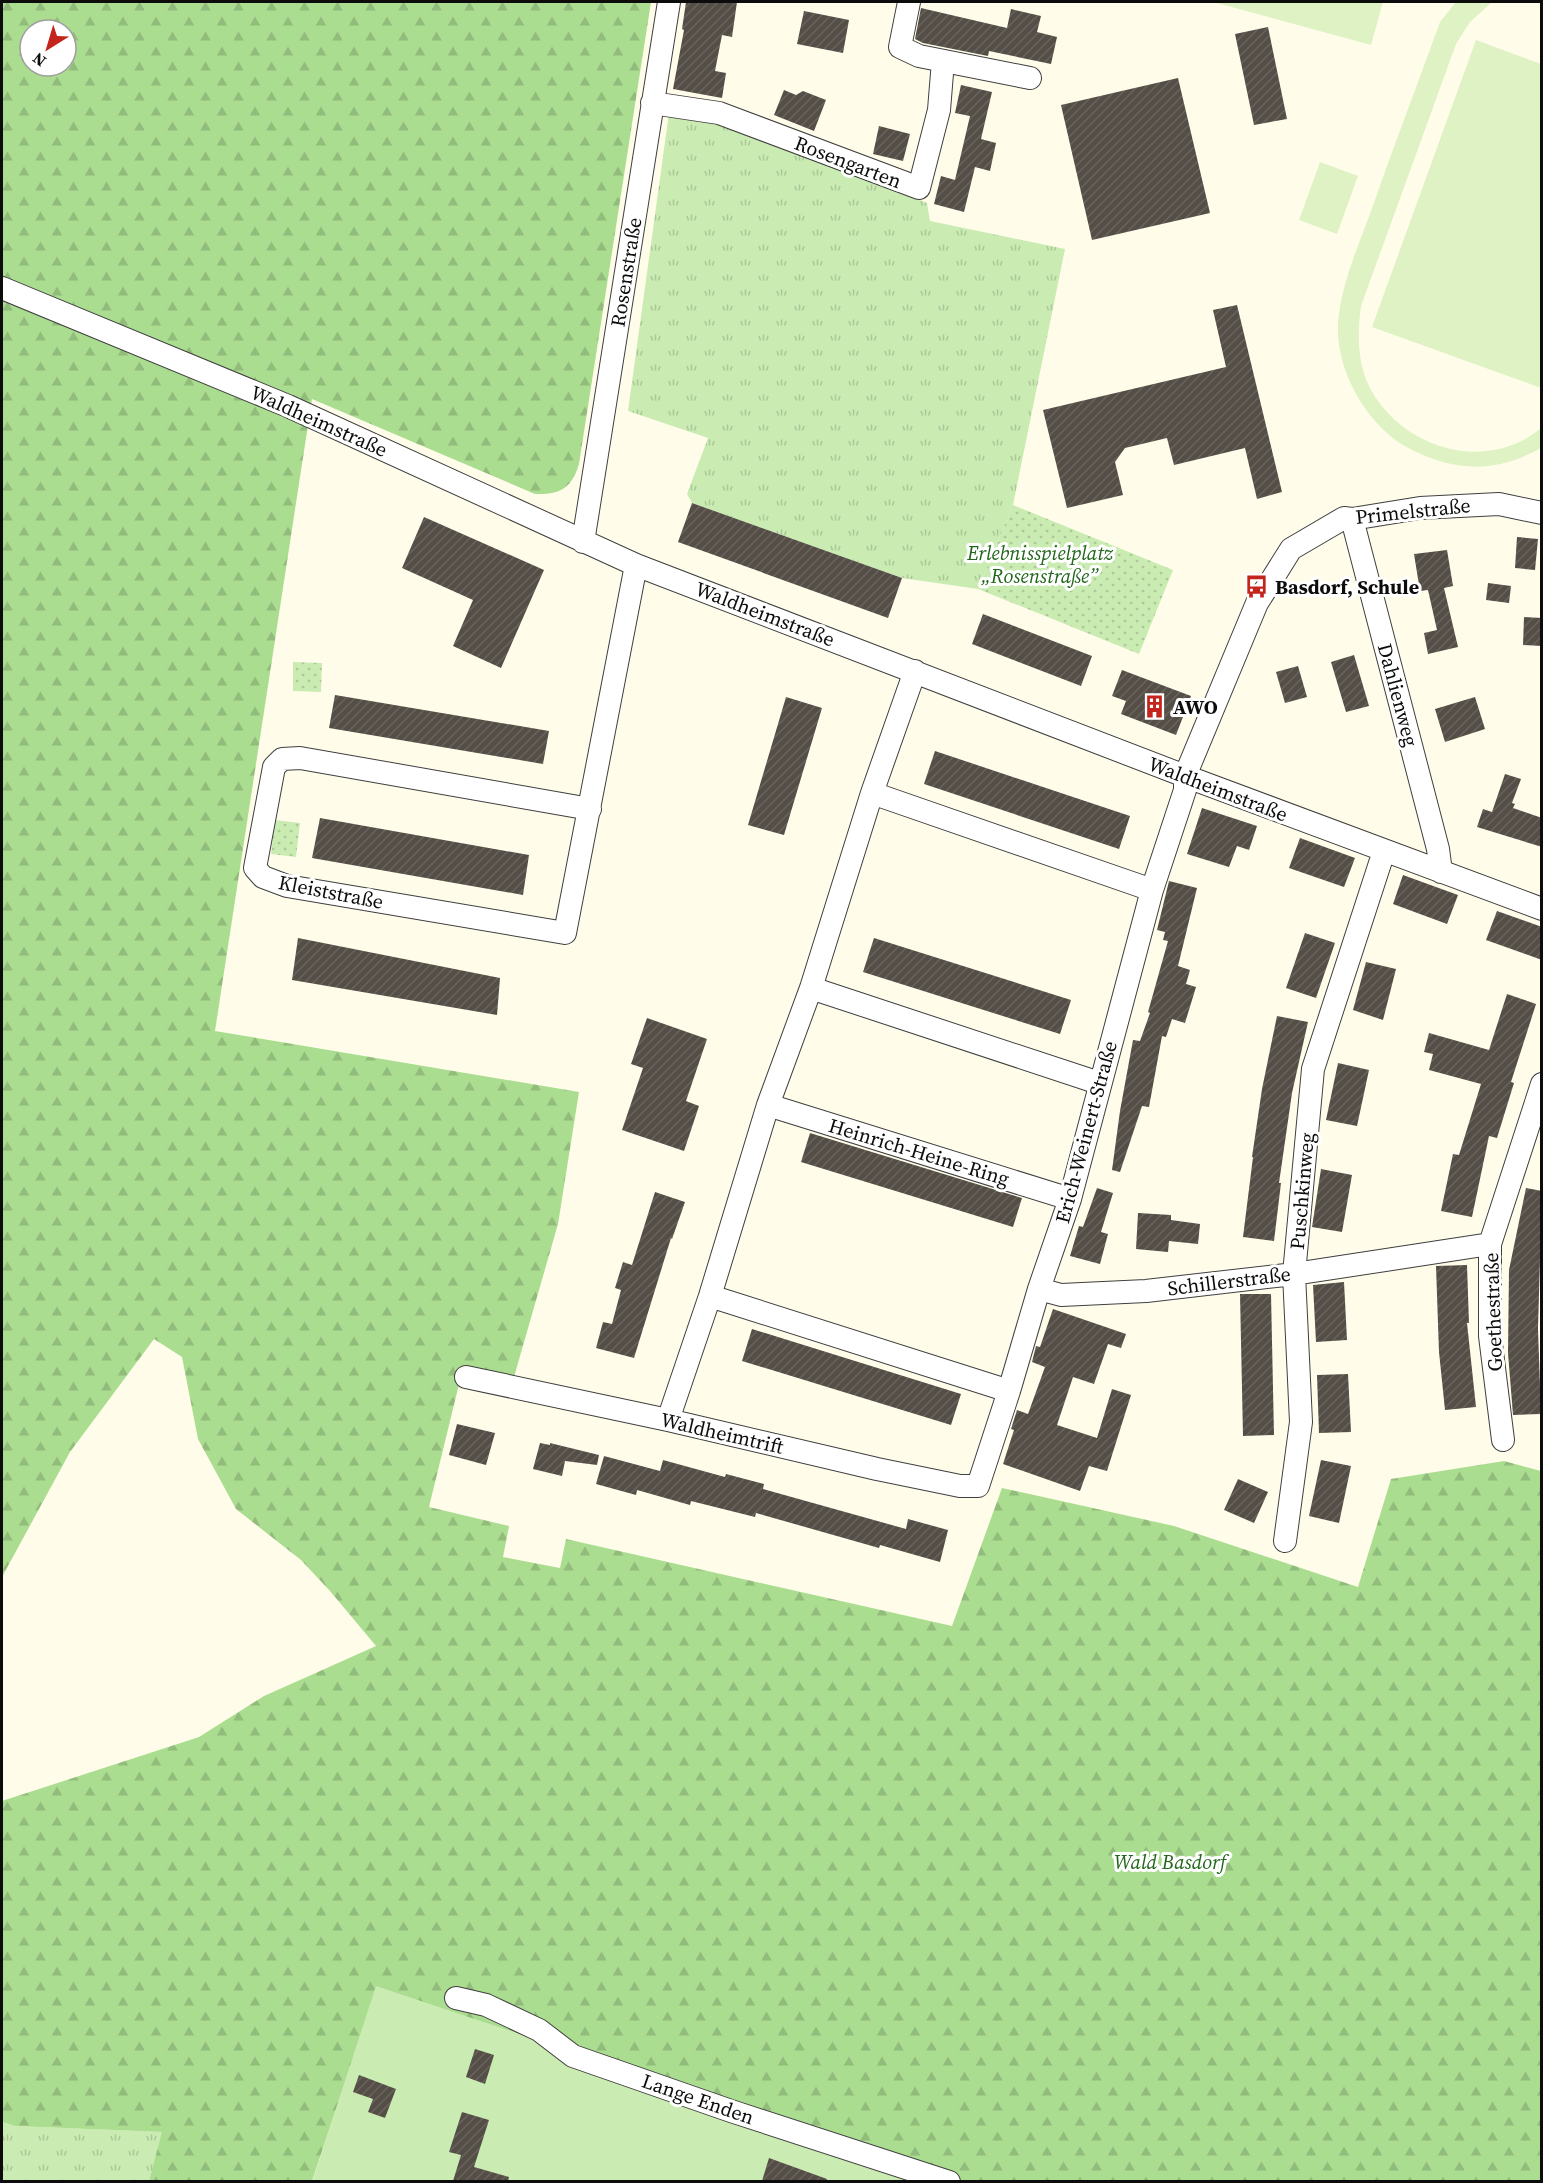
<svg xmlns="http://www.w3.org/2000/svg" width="1543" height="2183" font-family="'Source Serif 4',serif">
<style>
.grass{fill:url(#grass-tufts)}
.forest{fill:url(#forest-firs);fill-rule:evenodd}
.park{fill:url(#park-dots)}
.garden{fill:#caebb2}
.pitch{fill:#def2c4}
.building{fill:url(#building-hatch)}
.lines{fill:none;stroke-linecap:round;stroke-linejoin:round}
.street-casing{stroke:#3f3f3f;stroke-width:24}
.street{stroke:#fff;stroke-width:22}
.labels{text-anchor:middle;stroke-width:6;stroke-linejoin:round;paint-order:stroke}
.street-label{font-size:20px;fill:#0c0c0c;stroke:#fff}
.park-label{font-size:20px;font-style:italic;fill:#216619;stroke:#fff}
.poi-label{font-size:20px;font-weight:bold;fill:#0c0c0c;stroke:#fff;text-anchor:start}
</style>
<defs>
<pattern id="grass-tufts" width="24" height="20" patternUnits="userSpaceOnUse" patternTransform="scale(1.5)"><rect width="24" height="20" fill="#caebb2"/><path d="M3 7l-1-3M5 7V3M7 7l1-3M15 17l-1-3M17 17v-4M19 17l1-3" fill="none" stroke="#acc898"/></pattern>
<pattern id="forest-firs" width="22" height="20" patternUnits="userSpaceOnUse" patternTransform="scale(1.5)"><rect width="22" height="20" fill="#abdd90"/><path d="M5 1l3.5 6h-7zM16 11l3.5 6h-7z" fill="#92bc7b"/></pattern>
<pattern id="park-dots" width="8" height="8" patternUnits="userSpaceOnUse" patternTransform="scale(1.5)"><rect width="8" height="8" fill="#caebb2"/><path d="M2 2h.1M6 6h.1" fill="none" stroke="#acc898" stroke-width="1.8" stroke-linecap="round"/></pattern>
<pattern id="building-hatch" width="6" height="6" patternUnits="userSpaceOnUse" patternTransform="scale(1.5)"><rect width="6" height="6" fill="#554e47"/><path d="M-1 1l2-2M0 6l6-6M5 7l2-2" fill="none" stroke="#68635d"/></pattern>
</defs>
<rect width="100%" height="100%" fill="#fffdea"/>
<!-- grass -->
<path class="grass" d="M669,113L748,128L927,203L930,221L1065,249L1013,505L978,589L902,578L692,503L687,494L708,438L628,411Z
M2,2122L15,2126L163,2132L149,2181L2,2182Z"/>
<!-- forest -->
<path class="forest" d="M2,2H651L579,464C572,488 560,495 535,494L312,399L215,1031L579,1092L558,1224L514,1377L463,1368L429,1507L509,1526L503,1557L560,1568L566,1539L952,1626L1002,1488L1174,1526L1358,1587L1391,1479L1504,1461L1541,1471V2181H961L377,1987L312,2181H149L162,2132L15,2126L2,2122V1801L199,1737L264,1696L376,1646L330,1591L301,1560L236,1509L198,1439L182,1357L154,1339L70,1452L2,1577ZM30,30H66V66H30Z"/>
<!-- park -->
<path class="park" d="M1013,505L1173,570L1139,654L978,589Z
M293,662L322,663L321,692L293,691Z
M275,820L300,823L296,857L271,854Z"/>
<!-- garden -->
<path class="garden" d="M376,1986L925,2170L921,2182H312Z"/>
<!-- pitch -->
<path class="pitch" d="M1213,2H1383L1371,45Z
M1456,2H1492L1470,22L1456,44L1361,306C1357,336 1357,368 1374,395C1409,451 1489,472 1541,428V448C1496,473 1457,472 1412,450C1368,429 1335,370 1338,323C1341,285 1357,249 1370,214C1392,150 1417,86 1440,22Z
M1476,40L1541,64V388L1372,327Z
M1320,162L1358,176L1337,234L1299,220Z"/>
<!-- building -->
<path class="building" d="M686,2H737L732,37L722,35L715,71L726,73L722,98L673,89L684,30L682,29Z
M921,8L1007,28L1011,9L1041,16L1037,32L1057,37L1051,64L989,51L988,56L923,43L915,39Z
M804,11L849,20L843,53L797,44Z
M1268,27L1287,119L1254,125L1235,34Z
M1178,78L1210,213L1092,240L1061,105Z
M961,85L992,92L981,139L996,143L990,171L975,167L964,212L934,204L941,176L955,180L970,116L955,113Z
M784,90L796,95L803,91L826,100L814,131L774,115Z
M879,126L910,134L903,161L873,154Z
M1237,305L1282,492L1257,499L1245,448L1174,465L1167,438L1125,448L1115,462L1123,495L1067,508L1043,410L1226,367L1213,310Z
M692,503L902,578L888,618L678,542Z
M424,517L544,570L501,668L453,646L473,600L402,568Z
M1517,537L1538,539L1535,570L1515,568Z
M1447,550L1453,586L1444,588L1458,647L1428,654L1424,633L1437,630L1428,590L1420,591L1414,554Z
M1488,583L1511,586L1509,603L1486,600Z
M983,614L1092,656L1081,686L972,644Z
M1524,617L1542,618V646L1523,645Z
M1354,655L1369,706L1346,712L1331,662Z
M1298,666L1307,697L1285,703L1276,672Z
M1122,670L1191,696L1176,735L1121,714L1126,701L1112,696Z
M335,695L549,731L543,764L329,728Z
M786,697L822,708L784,835L748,825Z
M1475,697L1485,729L1445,742L1435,709Z
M935,751L1130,816L1119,849L924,784Z
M1505,774L1521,779L1512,803L1515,804L1513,808L1542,818V847L1477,827L1483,809L1492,812Z
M1202,808L1257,826L1249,850L1237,846L1229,867L1187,854Z
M320,818L529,855L523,895L312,858Z
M1300,838L1355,858L1344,887L1289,868Z
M1403,875L1458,895L1447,924L1393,904Z
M1169,881L1197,888L1178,966L1190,970L1186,984L1196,987L1185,1023L1172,1019L1166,1037L1162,1036L1149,1107L1142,1106L1120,1172L1112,1170L1120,1111L1133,1040L1140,1041L1150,1013L1148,1012L1168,941L1163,940L1165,932L1157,930Z
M1497,911L1542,927V960L1486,940Z
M1305,933L1335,943L1316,998L1286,988Z
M298,938L500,978L497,1015L292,980Z
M874,938L1071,1000L1060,1034L863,972Z
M1366,962L1396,969L1383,1020L1353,1010Z
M1507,994L1536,1004L1511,1082L1514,1083L1497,1138L1489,1136L1472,1217L1441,1211L1453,1154L1459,1155L1481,1084L1429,1070L1433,1054L1424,1052L1429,1033L1489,1050Z
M1277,1016L1308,1022L1292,1093L1279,1183H1281L1274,1241L1243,1237L1253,1157H1252L1262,1089Z
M647,1018L707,1039L686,1101L699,1106L684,1151L622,1130L643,1068L631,1064Z
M1338,1063L1369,1070L1357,1126L1326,1120Z
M810,1133L1022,1198L1013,1227L801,1162Z
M1321,1169L1352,1175L1342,1232L1312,1227Z
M1097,1188L1113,1193L1101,1232L1108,1234L1100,1264L1070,1256L1079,1226L1083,1227Z
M1526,1188L1542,1191L1538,1329L1541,1414L1513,1415L1508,1353L1509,1270Z
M655,1192L685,1202L672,1239L671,1238L634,1358L596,1348L603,1322L612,1324L621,1290L615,1288L623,1262L632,1265Z
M1138,1213L1171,1215V1220L1200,1224L1198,1244L1169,1241L1168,1252L1136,1249Z
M1467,1265L1469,1323H1467L1476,1407L1445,1410L1439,1352L1436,1266Z
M1344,1282L1347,1340L1316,1342L1313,1285Z
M1240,1294H1271L1274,1435L1243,1436Z
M1053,1309L1126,1334L1121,1348L1108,1344L1094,1384L1073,1377L1057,1425L1097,1438L1112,1389L1131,1395L1107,1471L1089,1466L1080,1491L1003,1464L1014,1430L1011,1429L1017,1410L1028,1414L1045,1367L1032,1362L1036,1346L1040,1347Z
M752,1329L961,1394L951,1425L742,1361Z
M1348,1374L1351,1432L1319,1433L1317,1375Z
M457,1424L495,1433L486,1465L449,1455Z
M540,1443L550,1445V1443L599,1455L597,1465L565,1461L562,1476L533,1469Z
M604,1456L660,1471L663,1460L725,1477L726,1474L764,1484L763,1489L906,1529L908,1519L948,1530L940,1562L880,1545L879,1548L756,1513L755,1517L691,1501L690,1505L637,1490L636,1495L596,1484Z
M1321,1460L1351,1466L1339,1523L1309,1516Z
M1238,1479L1268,1492L1254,1523L1224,1510Z
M475,2049L494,2055L485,2084L466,2077Z
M359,2075L396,2089L385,2118L368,2112L373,2099L353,2092Z
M462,2112L489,2120L474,2167L509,2177L508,2181H453L461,2155L449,2152Z
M769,2158L827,2179V2181H762Z"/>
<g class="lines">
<defs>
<path id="street" d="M909,2L900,47L919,56L1030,78
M652,103L719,113L919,188L939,110L943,61
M2,288L288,406L636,565L1185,776L1542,909
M1352,519L1438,849L1441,872
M583,542L669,2
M872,793L1152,890
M590,809L300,758L282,759L274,767L255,868L263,877L287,886L565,933L636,565
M811,988L1099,1083
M768,1105L1070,1199
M1039,1289L1061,1295L1146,1291L1294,1274L1490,1244
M710,1296L1009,1391
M466,1377L668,1420L877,1469L960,1486H978L1009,1391L1039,1289L1070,1199L1152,890L1185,790V776L1257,603L1271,581L1291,549L1344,518L1352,519L1420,508L1499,504L1542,513
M668,1420L710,1296L768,1105L811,988L872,793L915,671
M1503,1440L1490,1336V1244L1542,1084
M1285,1541L1301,1422L1294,1274L1313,1069L1384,851
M456,1998L486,2005L539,2030L573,2056L731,2111L949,2182"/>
</defs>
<!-- street casing -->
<use href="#street" class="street-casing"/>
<!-- street -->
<use href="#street" class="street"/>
</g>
<!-- icons -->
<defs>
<symbol id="bus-bare" viewBox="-9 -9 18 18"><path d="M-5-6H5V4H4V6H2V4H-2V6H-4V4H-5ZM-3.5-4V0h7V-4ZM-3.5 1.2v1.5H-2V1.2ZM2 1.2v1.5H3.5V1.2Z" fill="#c3241c" stroke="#fff" stroke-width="2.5" paint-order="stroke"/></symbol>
<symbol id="building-bare" viewBox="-9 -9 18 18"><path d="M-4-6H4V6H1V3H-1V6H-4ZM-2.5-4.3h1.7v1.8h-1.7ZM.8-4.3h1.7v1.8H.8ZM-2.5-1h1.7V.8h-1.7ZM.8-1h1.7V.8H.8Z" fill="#c3241c" stroke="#fff" stroke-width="2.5" paint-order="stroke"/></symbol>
</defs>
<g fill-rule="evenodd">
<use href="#bus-bare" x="1240" y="570" width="33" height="33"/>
<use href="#building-bare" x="1138" y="690" width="33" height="33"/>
</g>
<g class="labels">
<!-- street labels -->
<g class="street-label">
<text transform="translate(848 162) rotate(21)" y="7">Rosengarten</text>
<text transform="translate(626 272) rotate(-81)" y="7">Rosenstraße</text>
<text transform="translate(319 421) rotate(24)" y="7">Waldheimstraße</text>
<text transform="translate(1413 511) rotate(-6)" y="7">Primelstraße</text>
<text transform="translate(765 614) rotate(21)" y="7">Waldheimstraße</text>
<text transform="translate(1398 695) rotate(75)" y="7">Dahlienweg</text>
<text transform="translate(1218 789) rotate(21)" y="7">Waldheimstraße</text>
<text transform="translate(331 892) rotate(11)" y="7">Kleiststraße</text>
<text transform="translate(1086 1132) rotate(-75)" y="7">Erich-Weinert-Straße</text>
<text transform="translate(919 1152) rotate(17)" y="7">Heinrich-Heine-Ring</text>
<text transform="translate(1302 1191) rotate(-85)" y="7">Puschkinweg</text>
<text transform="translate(1229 1281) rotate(-7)" y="7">Schillerstraße</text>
<text transform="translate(1493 1312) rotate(-92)" y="7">Goethestraße</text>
<text transform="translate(722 1433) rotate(13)" y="7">Waldheimtrift</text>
<text transform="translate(698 2099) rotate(19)" y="7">Lange Enden</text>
</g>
<!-- park labels -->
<g class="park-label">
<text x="1040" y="560">Erlebnisspielplatz<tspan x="1040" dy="23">„Rosenstraße”</tspan></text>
<text x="1170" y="1869">Wald Basdorf</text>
</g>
<!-- poi labels -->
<g class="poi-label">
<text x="1275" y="594">Basdorf, Schule</text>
<text x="1173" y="714">AWO</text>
</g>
</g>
<!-- border -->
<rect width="1543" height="2183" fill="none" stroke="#0c0c0c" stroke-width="6"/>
<!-- north arrow -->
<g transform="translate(48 48) rotate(217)"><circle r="28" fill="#ffffff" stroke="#9e9e9e" stroke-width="1.5"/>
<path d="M0-4.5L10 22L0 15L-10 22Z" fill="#c3241c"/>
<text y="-9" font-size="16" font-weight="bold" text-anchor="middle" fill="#0c0c0c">N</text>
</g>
</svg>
